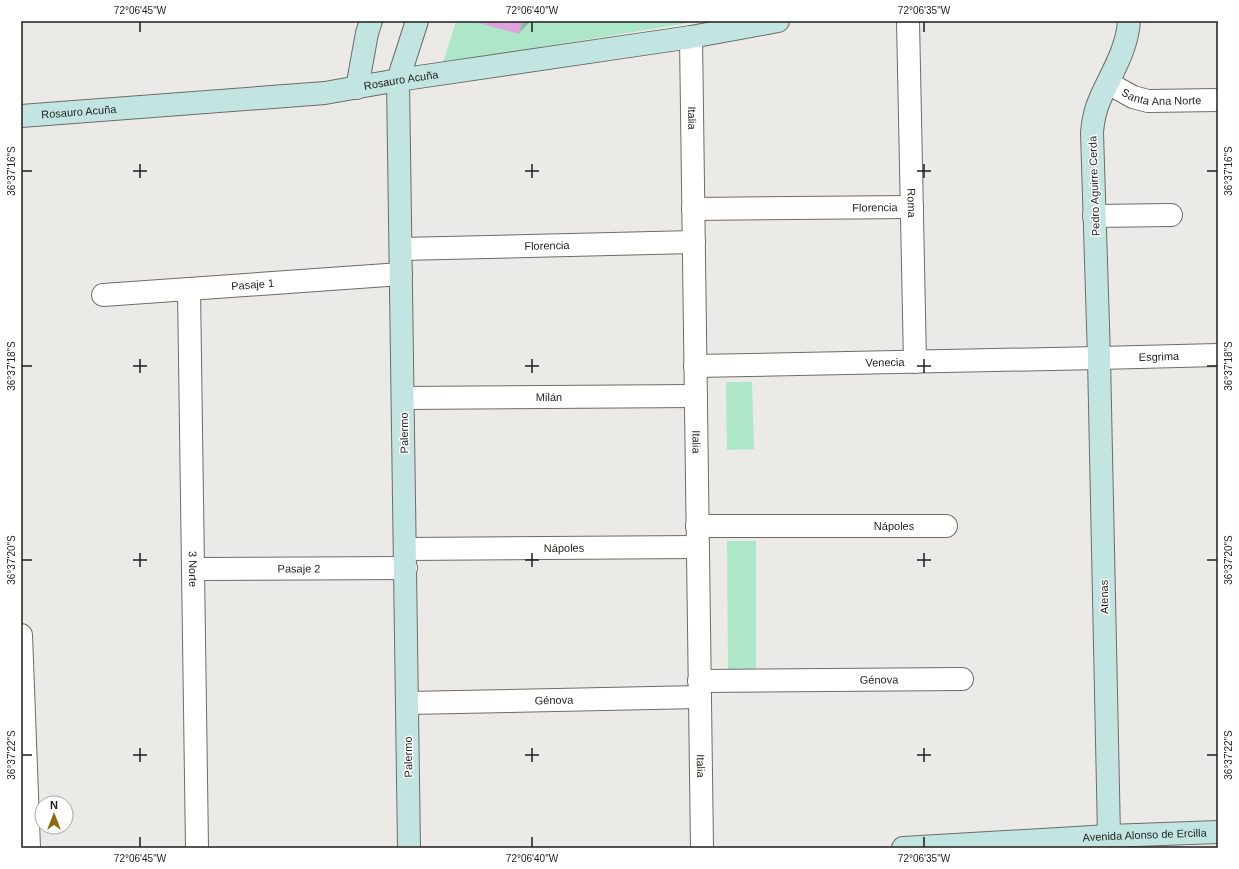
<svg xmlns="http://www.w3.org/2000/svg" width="1239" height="869" font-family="Arial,sans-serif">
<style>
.green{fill:#ade6c8}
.shadow{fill:#0003}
.building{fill:#dda3df}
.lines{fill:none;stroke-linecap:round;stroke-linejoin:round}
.street-casing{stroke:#6e6c69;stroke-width:24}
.secondary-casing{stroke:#6e6c69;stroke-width:24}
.street{stroke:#fff;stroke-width:22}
.secondary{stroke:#c2e5e1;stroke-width:22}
.ticks{fill:none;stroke:#1f1e1d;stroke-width:1.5}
.labels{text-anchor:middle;stroke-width:3;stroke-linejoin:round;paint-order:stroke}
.street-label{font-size:11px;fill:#1f1e1d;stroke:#fff}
.neatline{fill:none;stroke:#1f1e1d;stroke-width:1.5}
.ticks-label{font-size:10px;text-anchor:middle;fill:#1f1e1d}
</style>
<rect width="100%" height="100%" fill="#eceae6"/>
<!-- green -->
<path class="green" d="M456,21H700L443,63Z
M726,382H752L754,449L727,450Z
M727,541H756V669H728Z"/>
<!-- shadow -->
<path class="shadow" d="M474,21H531L519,33Z"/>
<!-- building -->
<path class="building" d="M472,21H523L519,34Z"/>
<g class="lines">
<defs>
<g id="street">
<path id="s1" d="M908,21L915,362"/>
<path id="s2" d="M691,37L702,848"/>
<path id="s3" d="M1108,83L1133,97L1148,101L1218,100"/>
<path id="s4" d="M693,209L912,207"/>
<path d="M1094,216L1171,215"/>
<path id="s5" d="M401,249L694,242"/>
<path id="s6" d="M189,289L197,848"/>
<path id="s7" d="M103,295L401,274"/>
<path id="s8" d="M695,366L1099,358L1218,355"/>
<path id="s9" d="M403,398L696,396"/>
<path id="s10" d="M697,526H946"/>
<path id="s11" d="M405,549L698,547"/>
<path id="s12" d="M193,569L406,568"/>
<path d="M21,635L29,848"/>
<path id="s13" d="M699,681L962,679"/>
<path id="s14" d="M407,703L700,697"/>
</g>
<g id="secondary">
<path d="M357,88L367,33L371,21"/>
<path id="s15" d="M21,116L325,93L398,80L691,37L778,21"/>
<path d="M1109,836L1099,358L1092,132C1093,121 1095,110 1100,99C1111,74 1127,50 1129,21"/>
<path d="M409,848L398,80L417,21"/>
<path id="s16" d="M903,848L1109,836L1218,832"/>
</g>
</defs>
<!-- street casing -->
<use href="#street" class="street-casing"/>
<!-- secondary casing -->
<use href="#secondary" class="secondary-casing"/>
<!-- street -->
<use href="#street" class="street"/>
<!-- secondary -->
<use href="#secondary" class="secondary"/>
</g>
<!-- ticks -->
<path class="ticks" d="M140,22V32M532,22V32M924,22V32M140,164V178M532,164V178M924,164V178M22,171H32M133,171H147M525,171H539M917,171H931M1207,171H1217M140,359V373M532,359V373M924,359V373M22,366H32M133,366H147M525,366H539M917,366H931M1207,366H1217M140,553V567M532,553V567M924,553V567M22,560H32M133,560H147M525,560H539M917,560H931M1207,560H1217M140,748V762M532,748V762M924,748V762M22,755H32M133,755H147M525,755H539M917,755H931M1207,755H1217M140,837V847M532,837V847M924,837V847"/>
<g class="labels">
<!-- street labels -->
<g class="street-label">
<text dy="4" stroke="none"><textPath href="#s15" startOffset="382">Rosauro Acuña</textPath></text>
<text dy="4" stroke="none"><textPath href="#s3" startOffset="57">Santa Ana Norte</textPath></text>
<text dy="4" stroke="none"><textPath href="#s15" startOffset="58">Rosauro Acuña</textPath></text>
<text dy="4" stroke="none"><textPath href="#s2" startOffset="81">Italia</textPath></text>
<text transform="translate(1094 186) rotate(-92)" y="4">Pedro Aguirre Cerda</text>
<text dy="4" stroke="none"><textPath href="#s1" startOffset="182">Roma</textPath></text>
<text dy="4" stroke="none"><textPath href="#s4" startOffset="182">Florencia</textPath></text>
<text dy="4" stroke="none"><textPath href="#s5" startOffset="146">Florencia</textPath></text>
<text dy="4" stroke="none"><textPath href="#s7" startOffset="150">Pasaje 1</textPath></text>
<text dy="4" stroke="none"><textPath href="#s8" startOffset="464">Esgrima</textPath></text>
<text dy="4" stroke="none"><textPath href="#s8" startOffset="190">Venecia</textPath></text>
<text dy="4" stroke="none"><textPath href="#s9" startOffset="146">Milán</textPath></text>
<text transform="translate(404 433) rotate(-91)" y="4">Palermo</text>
<text dy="4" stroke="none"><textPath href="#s2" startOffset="405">Italia</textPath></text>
<text dy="4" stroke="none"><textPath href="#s10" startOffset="197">Nápoles</textPath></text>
<text dy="4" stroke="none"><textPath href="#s11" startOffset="159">Nápoles</textPath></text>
<text dy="4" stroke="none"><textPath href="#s6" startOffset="280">3 Norte</textPath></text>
<text dy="4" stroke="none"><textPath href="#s12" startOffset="106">Pasaje 2</textPath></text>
<text transform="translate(1104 597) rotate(-91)" y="4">Atenas</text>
<text dy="4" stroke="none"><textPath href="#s13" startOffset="180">Génova</textPath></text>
<text dy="4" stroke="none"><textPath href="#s14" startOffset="147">Génova</textPath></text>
<text transform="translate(408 757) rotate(-91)" y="4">Palermo</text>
<text dy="4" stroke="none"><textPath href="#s2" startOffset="729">Italia</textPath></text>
<text dy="4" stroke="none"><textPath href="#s16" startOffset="242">Avenida Alonso de Ercilla</textPath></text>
</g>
</g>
<!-- border -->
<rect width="1239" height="869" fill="none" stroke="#ffffff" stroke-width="44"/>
<!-- north arrow -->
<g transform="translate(54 815)"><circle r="19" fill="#ffffff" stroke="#a5a5a5"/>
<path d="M0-3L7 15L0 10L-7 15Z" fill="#8d6b0d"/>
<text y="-6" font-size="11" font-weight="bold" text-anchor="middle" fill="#1f1e1d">N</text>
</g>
<rect x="22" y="22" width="1195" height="825" class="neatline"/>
<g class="ticks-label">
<text x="140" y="14">72°06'45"W</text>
<text x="532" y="14">72°06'40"W</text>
<text x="924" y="14">72°06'35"W</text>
<text transform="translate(11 171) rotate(-90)" y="4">36°37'16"S</text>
<text transform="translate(1228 171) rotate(-90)" y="4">36°37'16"S</text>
<text transform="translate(11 366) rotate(-90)" y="4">36°37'18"S</text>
<text transform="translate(1228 366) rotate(-90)" y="4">36°37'18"S</text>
<text transform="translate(11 560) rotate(-90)" y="4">36°37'20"S</text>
<text transform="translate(1228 560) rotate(-90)" y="4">36°37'20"S</text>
<text transform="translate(11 755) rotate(-90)" y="4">36°37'22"S</text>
<text transform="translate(1228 755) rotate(-90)" y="4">36°37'22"S</text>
<text x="140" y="862">72°06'45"W</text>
<text x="532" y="862">72°06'40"W</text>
<text x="924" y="862">72°06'35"W</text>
</g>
</svg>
